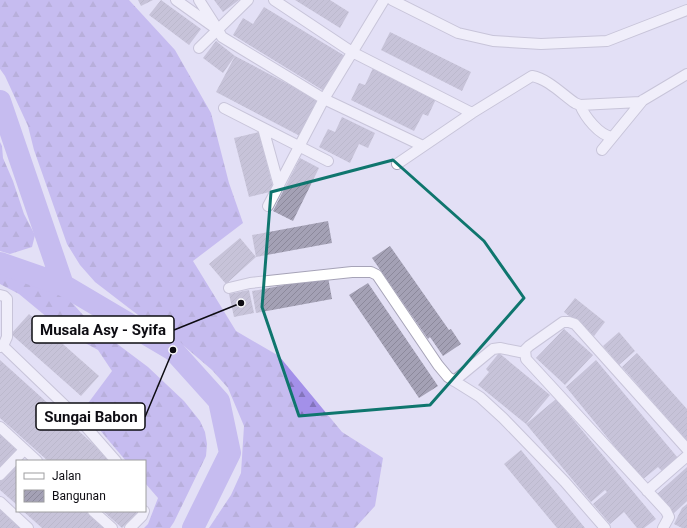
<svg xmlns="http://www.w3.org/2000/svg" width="687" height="528" font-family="Roboto,sans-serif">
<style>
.forest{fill:url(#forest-firs)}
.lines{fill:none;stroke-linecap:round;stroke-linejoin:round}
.river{stroke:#a290e8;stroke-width:22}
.building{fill:url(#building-hatch)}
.street-casing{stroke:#a6a3b7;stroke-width:12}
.street{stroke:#fff;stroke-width:10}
.marked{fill:none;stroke:#0f766e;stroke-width:3;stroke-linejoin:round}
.leader{fill:none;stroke:#0d0c12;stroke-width:1.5}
.callout-dot{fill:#0d0c12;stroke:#fff;stroke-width:1.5}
.callout{fill:#fff;stroke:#0d0c12;stroke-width:1.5}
.callout-label{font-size:15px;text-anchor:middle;font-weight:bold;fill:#0d0c12}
</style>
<defs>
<pattern id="forest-firs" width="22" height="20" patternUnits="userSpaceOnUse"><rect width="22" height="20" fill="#a390e9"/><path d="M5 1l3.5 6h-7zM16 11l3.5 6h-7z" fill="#8374bb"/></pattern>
<pattern id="building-hatch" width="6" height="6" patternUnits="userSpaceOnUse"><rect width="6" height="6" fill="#a4a1b5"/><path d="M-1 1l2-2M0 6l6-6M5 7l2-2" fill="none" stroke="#8c899b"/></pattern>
</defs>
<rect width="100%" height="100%" fill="#e3e0f5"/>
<!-- forest -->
<path class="forest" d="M0,0H129L175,50L211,113L229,183L243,223L193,261L236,331L279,356L342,432L383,458L375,506L355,528H209L231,495L241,473L244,426L228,388L212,370L184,346L163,331L151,325L95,282L80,265L67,244L34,150L28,126L5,76L0,69Z
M0,142L2,146L3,158L13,181L24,214L35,235L32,247L10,254L0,251Z
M0,270L67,297L83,315L120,346L148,367L184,401L200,421L205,432L207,444L206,456L174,522L170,528H144L148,524L158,498L145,483V461H126L83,410L112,371L98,350L65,332L19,294L0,284Z"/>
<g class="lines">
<!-- river -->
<path class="river" d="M0,101L63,285L173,350L219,401L230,453L193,528
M0,263L63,285"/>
</g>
<!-- building -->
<path class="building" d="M138,0H153L141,6Z
M161,0L201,29L189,45L149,15Z
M214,0H239L223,12Z
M295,0H330L349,12L340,28Z
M264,7L345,56L324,91L233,35L243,18L253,24Z
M390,32L471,72L462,91L381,50Z
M216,41L235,56L320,101L300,136L216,92L235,56L223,73L203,58Z
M373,68L436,99L428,116L423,114L414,131L351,100L359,83L365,85Z
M342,117L375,133L368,148L359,144L350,163L319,147L328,129L335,132Z
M259,132L274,191L249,197L234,138Z
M300,158L319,168L293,221L273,211Z
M328,221L332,243L256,257L226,284L209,264L240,238L256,257L252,235Z
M390,246L449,330L451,329L461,344L443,356L430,337L428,339L372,258Z
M328,277L332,299L256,313L252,291Z
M368,283L438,386L419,398L349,295Z
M249,290L254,313L234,317L229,294Z
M575,298L605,322L594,336L564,312Z
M29,314L99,376L81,396L11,334Z
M564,329L593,355L565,385L536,358Z
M619,332L635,351L619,365L603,346Z
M499,353L550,395L526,424L478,385L489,372L486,369Z
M637,353L687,409V441L622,367Z
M0,360L112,461H48L0,418Z
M596,360L678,458L662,471L658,467L642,480L566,387Z
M556,399L656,519L644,528H637L624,512L610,524L593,504L607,492L605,490L591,502L526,424Z
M0,434L17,450L0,468Z
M521,450L567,506L585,528H557L523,487L504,464Z
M17,462V505L0,490V481Z
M687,467V501L673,514L656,495Z
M687,504V528H682L674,524L682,508Z
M0,508L22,528H0Z
M23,511H87L106,528H42Z
M103,511H135L137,513L122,528Z"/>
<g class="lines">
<defs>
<path id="street" d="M176,0L218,30L222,37L324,99L423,146
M199,0L215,25
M274,0L352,52L472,113
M392,0L458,33L493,41L541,44L607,41L687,10
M199,48L248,0
M580,105C585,117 599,135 612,137
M224,108L328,161
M263,128L279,186
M602,150L643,100
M397,164L472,113L532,76C548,79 562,94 575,103L580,105L640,102L687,74
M268,206L324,99L384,0
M229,288L250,283L352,272H371L377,275L438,365L448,377L480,397L503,418L565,482L605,528
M0,295L4,296L7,299V337L3,346L0,347
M3,346L80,420L116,461
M454,381L493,349L500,348L525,353
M0,427L37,461
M0,475L24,450
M647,491L687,456
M0,502L28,528
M93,511L112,528
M130,528L142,516L144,511
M663,528L669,517L666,511L526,359L525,350L529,346L563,322H569L575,324L687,449"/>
</defs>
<!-- street casing -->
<use href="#street" class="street-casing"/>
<!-- street -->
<use href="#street" class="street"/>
</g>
<!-- marked area -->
<path d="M0 0H687V528H0ZM393,160L484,241L524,298L430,405L299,416L262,307L271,192Z" fill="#e3e0f5" fill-opacity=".55" fill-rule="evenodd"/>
<path class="marked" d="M393,160L484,241L524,298L430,405L299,416L262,307L271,192Z"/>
<!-- callouts -->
<path class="leader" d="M241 303L174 330M173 350L145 417"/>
<g class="callout-dot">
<circle cx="241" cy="303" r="4"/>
<circle cx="173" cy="350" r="4"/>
</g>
<g class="callout">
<rect x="32" y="316" width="142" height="27" rx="4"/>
<rect x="36" y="403" width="109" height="27" rx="4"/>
</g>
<g class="callout-label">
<text x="103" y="335">Musala Asy - Syifa</text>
<text x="91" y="422">Sungai Babon</text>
</g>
<!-- legend -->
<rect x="16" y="460" width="130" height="52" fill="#ffffff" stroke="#9e9ea0"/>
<rect x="24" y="473" width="20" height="6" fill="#ffffff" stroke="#9e9ea0"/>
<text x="52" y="480" font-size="12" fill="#0d0c12">Jalan</text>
<rect x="24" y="490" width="20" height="12" fill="url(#building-hatch)" stroke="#9e9ea0"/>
<text x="52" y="500" font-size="12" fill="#0d0c12">Bangunan</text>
</svg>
